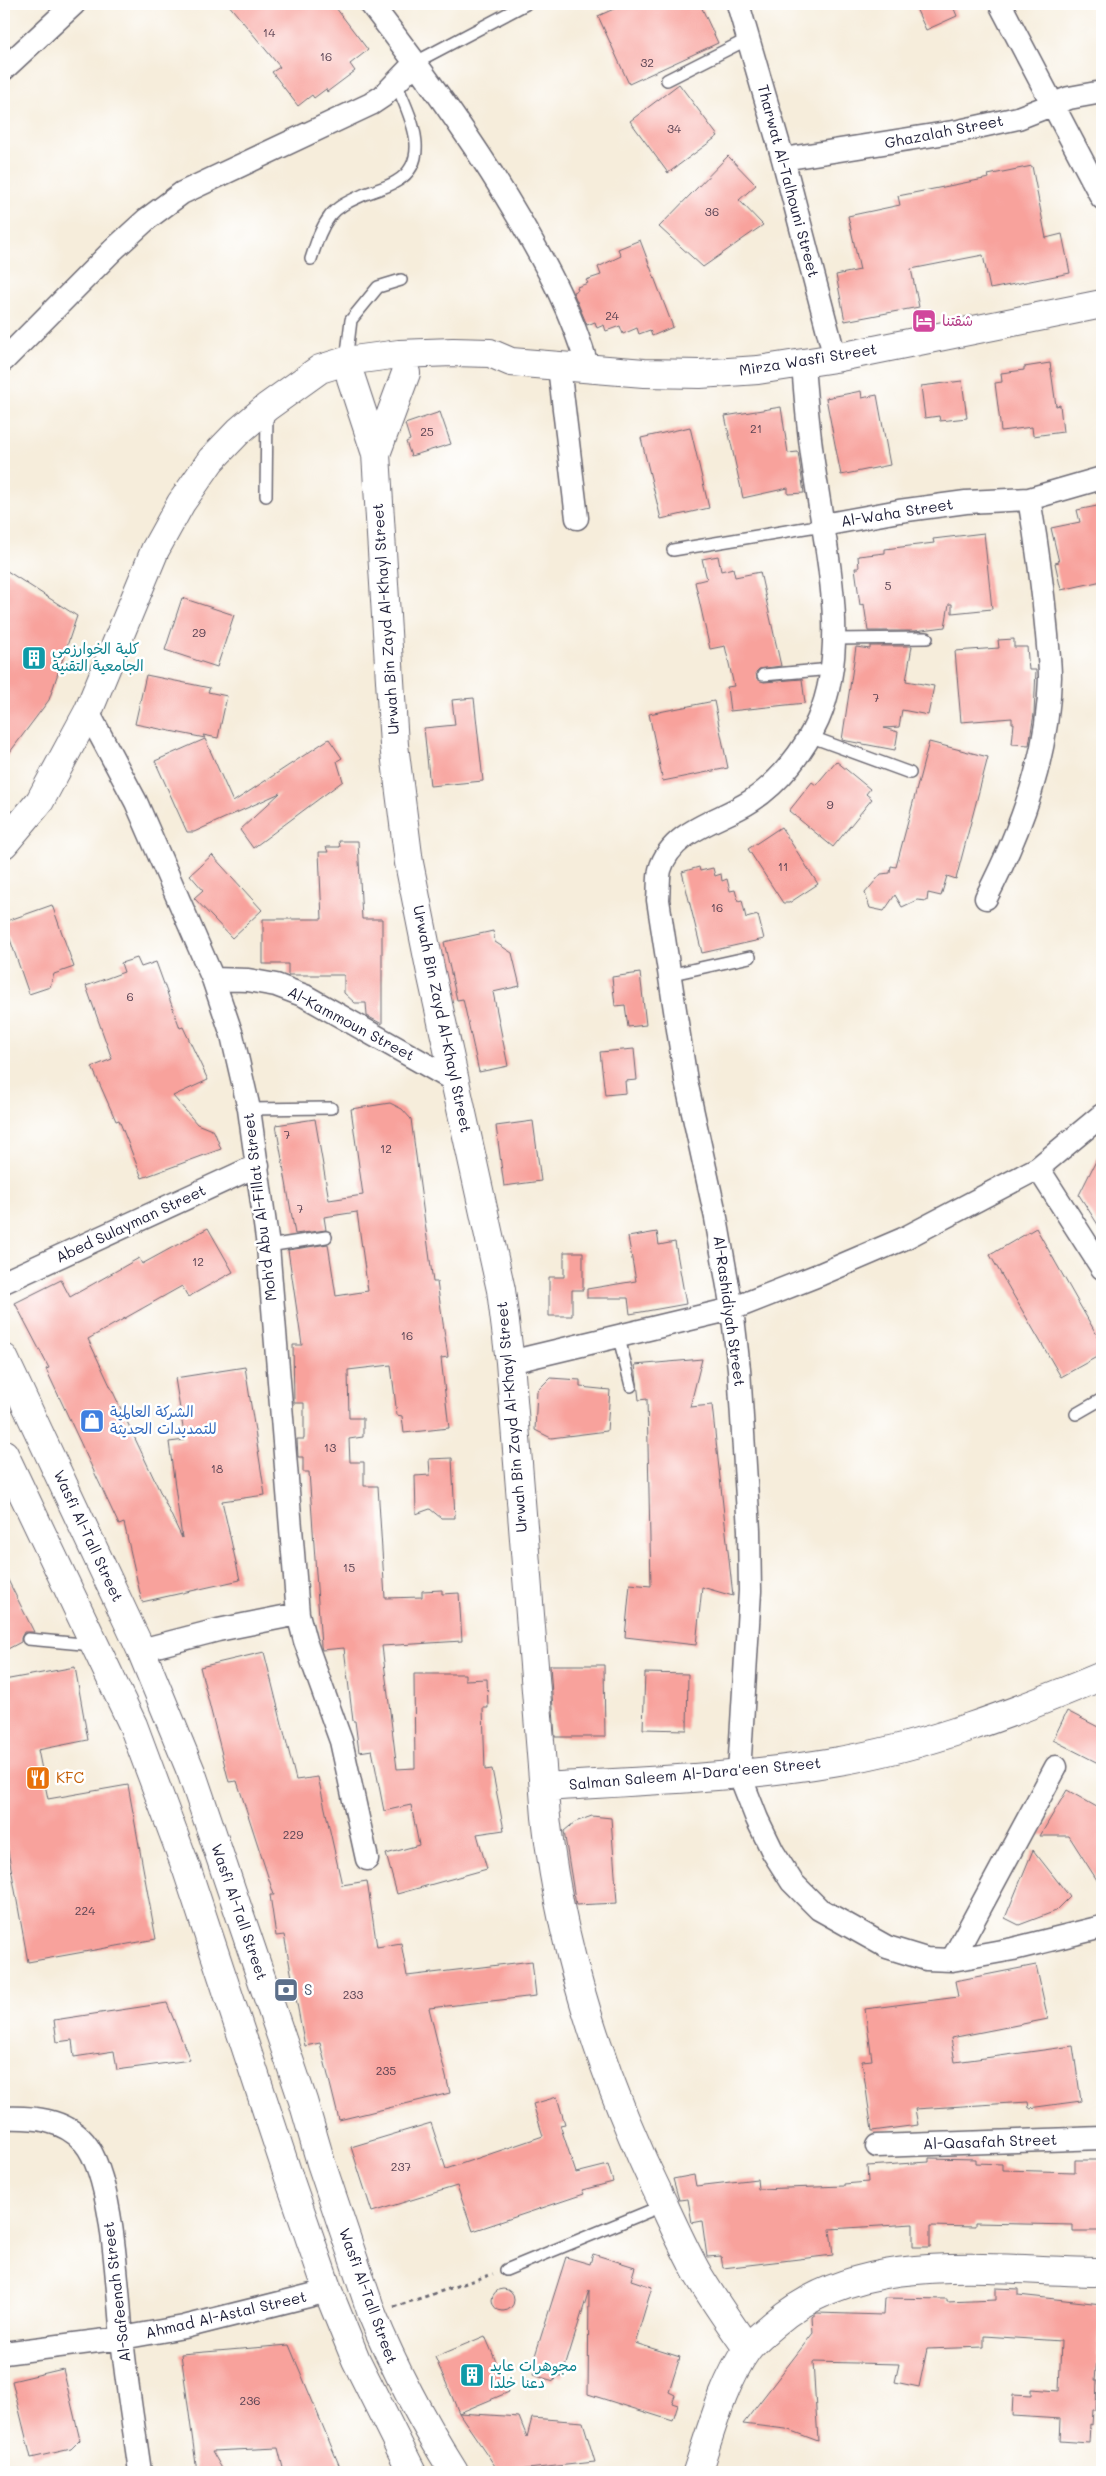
<svg xmlns="http://www.w3.org/2000/svg" width="1106" height="2476" font-family="Mali,'Playpen Sans Arabic',sans-serif">
<style>
.building{fill:#f8a29c}
.lines{fill:none;stroke-linecap:round;stroke-linejoin:round}
.lane-casing{stroke:#6c6973;stroke-width:14}
.street-casing{stroke:#6c6973;stroke-width:25}
.secondary-casing{stroke:#6c6973;stroke-width:30}
.path{stroke:#6c6973;stroke-width:3;stroke-dasharray:4 4;stroke-linecap:butt}
.lane{stroke:#fff;stroke-width:11}
.street{stroke:#fff;stroke-width:22}
.secondary{stroke:#fff;stroke-width:28}
.labels{text-anchor:middle;stroke-width:5;stroke-linejoin:round;paint-order:stroke}
.number-label{font-size:12px;fill:#584253}
.street-label{font-size:15px;fill:#22223b;stroke:#fff}
.hotel-label{font-size:15px;fill:#b23c85;stroke:#fff;text-anchor:start}
.culture-label{font-size:15px;fill:#0d838f;stroke:#fff;text-anchor:start}
.shop-label{font-size:15px;fill:#366cbe;stroke:#fff;text-anchor:start}
.food-label{font-size:15px;fill:#c56008;stroke:#fff;text-anchor:start}
.service-label{font-size:15px;fill:#4e5e75;stroke:#fff;text-anchor:start}
</style>
<rect width="100%" height="100%" fill="#fff"/>
<filter id="ink" filterUnits="userSpaceOnUse"><feTurbulence type="fractalNoise" baseFrequency=".02" numOctaves="2"/><feDisplacementMap in="SourceGraphic" scale="10" xChannelSelector="R" yChannelSelector="G"/><feConvolveMatrix kernelMatrix="1 2 1 2 8 2 1 2 1" color-interpolation-filters="sRGB"/></filter>
<filter id="wash" filterUnits="userSpaceOnUse"><feTurbulence type="fractalNoise" baseFrequency=".0096" numOctaves="4" result="noise"/><feDisplacementMap in="SourceGraphic" scale="20" xChannelSelector="R" yChannelSelector="G"/><feGaussianBlur stdDeviation="1.12" result="paint"/><feColorMatrix in="noise" values="0 0 0 0 0 0 0 0 0 0 0 0 0 0 0 0 0 1.4 0 .05"/><feComposite in="paint" operator="in"/></filter>
<g filter="url(#wash)">
<rect width="100%" height="100%" fill="#f6eddb"/>
<g id="blocks">
<!-- building -->
<path class="building" d="M228,4H333L368,50L350,64L355,71L327,92L326,89L314,98L312,95L298,106L272,72L280,67Z
M625,4H700L718,43L629,84L598,16Z
M914,4H952L957,16L926,30Z
M679,84L718,136L668,173L630,121Z
M728,156L756,185L739,200L763,225L703,267L659,227Z
M1032,166L1046,238L1062,234L1070,273L990,289L983,255L911,269L919,307L845,321L836,275L860,270L848,216L900,205L898,196L989,178L988,175Z
M640,240L673,327L652,336L650,330L639,334L637,328L623,334L620,326L606,331L604,325L597,328L595,322L587,325L573,292L578,290L577,287L588,283L586,280L601,275L598,267L621,256L618,249Z
M1050,363L1056,406L1060,405L1063,432L1033,436L1032,427L1001,431L995,383L1002,382L1001,373L1024,370V367Z
M962,381L967,418L940,421L939,416L925,418L921,386Z
M861,391L862,398L877,395L890,465L841,475L826,398Z
M781,407L788,453L798,452L804,493L788,494V488L743,498L725,416Z
M440,412L451,444L411,456L406,442L410,440L405,424Z
M690,427L709,508L661,519L641,438Z
M1102,505V581L1061,590L1055,563L1059,562L1051,528L1080,522L1077,510Z
M984,533L992,609L952,613V604H949L945,627L915,631H868L864,604L860,605L855,568H859L858,556L885,553V549L934,543L933,539Z
M718,556L721,571L733,568L735,577L760,572L781,666L759,669L756,672L757,679L764,682L802,679L805,703L730,711L727,687L734,686L725,646L710,649L695,582L707,579L702,559Z
M4,569L77,616L49,700L4,760Z
M182,598L234,615L217,667L165,650Z
M1014,639V647H1027L1029,670H1036L1034,714L1029,745L1012,744L1014,723H1012V718L961,722L955,651L999,648L998,640Z
M870,646H912L906,681L934,686L928,715L902,710L899,727L884,728L898,732L895,750L842,740L856,647L870,649Z
M146,675L210,688L208,692L227,696L218,738L203,735L205,738L135,724Z
M474,698L483,781L430,786L424,728L455,725L452,700Z
M714,701L728,768L663,781L649,714Z
M205,739L233,802L329,739L342,758L337,761L343,781L253,848L240,830L280,793L194,832H187L155,761Z
M929,742L988,757L956,879L947,876L941,896L928,893L927,901L917,900L902,907L895,895L884,911L870,908L865,893L881,874L890,873L891,866L896,867Z
M836,761L870,789L866,794L872,799L833,847L789,811L812,782L816,785Z
M781,827L818,884L789,903H783L748,849Z
M339,841H358L362,919H382V1024L367,1016L366,1003H355L344,993V975H288V964H263V919H322L319,852H328L326,847H340Z
M212,855L262,910L232,938L194,898L203,890L190,875Z
M699,867L700,871L713,868L715,876L721,874L722,881L727,879L730,891L735,890L738,901L742,900L746,918L758,915L764,939L702,953L682,872Z
M52,905L74,967L54,974L50,987L29,994L4,922Z
M493,931L495,942L512,953L520,986L493,992L508,1066L479,1072L463,999L457,1000L444,942Z
M137,958L141,967L156,962L180,1028L183,1027L208,1080L173,1096L197,1124L214,1131L221,1149L142,1178L119,1120L116,1121L92,1067L112,1059L86,986L124,972L121,963Z
M640,973L646,1025L628,1027L625,1005L615,1006L612,977Z
M634,1049L637,1080L625,1081L626,1093L605,1095L600,1052Z
M390,1103L402,1109L411,1119L433,1282H437L448,1357L441,1358L449,1428L404,1433L402,1416L397,1415L391,1365L348,1370L349,1418H363V1437L349,1439L350,1462H364V1486H378L385,1598L422,1597V1591L442,1590V1594L459,1593L462,1641L382,1646L397,1769L415,1768L414,1674H465V1680L487,1679L488,1708H483L485,1770L492,1769L504,1830L477,1834L487,1869L397,1894L386,1854L419,1845L411,1805L384,1811L372,1750L359,1752L355,1721H353L344,1648L322,1650L321,1646L309,1472H303V1457H298L297,1439H304V1403H294L293,1345H302L288,1250L328,1244L336,1296L368,1291L357,1212L324,1217L326,1230L295,1234L276,1125L315,1119L329,1200L363,1195L351,1109Z
M533,1121L541,1181L504,1186L496,1126Z
M1102,1149V1231L1079,1195Z
M208,1228L233,1272L188,1297L182,1286L88,1339L182,1538L169,1442L185,1440L175,1378L245,1367L265,1495L222,1501L240,1580L142,1602L124,1523L119,1525L46,1369L49,1368L15,1303L61,1280L70,1297L139,1258L142,1264Z
M1036,1228L1102,1344V1354L1061,1377L990,1255Z
M657,1232L659,1245L675,1242L686,1304L630,1314L628,1298H587V1289L636,1281L628,1237Z
M564,1252H583V1290H572V1316H549V1277H564Z
M702,1359L690,1407L712,1405L733,1596L702,1587L696,1645L625,1637L630,1584L651,1586L647,1399L639,1400L635,1365Z
M550,1378L580,1380V1387L610,1390L607,1431L551,1438L535,1430L537,1391Z
M452,1458L455,1518H441L430,1509L416,1514L415,1476L430,1475L429,1459Z
M4,1572L34,1632H24L21,1638V1642L4,1651Z
M264,1652L296,1780L318,1777L342,1885L367,1881L377,1947L401,1943L407,1976L532,1961L536,1996L429,2008L450,2093L339,2120L320,2043L305,2046L284,1935L276,1936L270,1895H274L237,1781L229,1782L200,1667Z
M550,1665H604L605,1737H555Z
M75,1667L88,1740L38,1750L48,1799L128,1785L156,1939L28,1962L4,1829V1680Z
M645,1673L688,1674L687,1730L643,1729Z
M1067,1711L1102,1729V1765L1053,1740Z
M1067,1790L1102,1810V1888L1069,1836H1040Z
M592,1816L611,1818L617,1903L576,1905L564,1831L575,1822Z
M1033,1850L1070,1897L1056,1911L1019,1925L1005,1918Z
M1036,1965L1048,2019L951,2038L955,2062L1073,2046L1081,2101L1029,2108L1028,2102L915,2109L918,2125L872,2131L862,2061L872,2060L865,2009L958,1997L955,1981Z
M167,2003L190,2060L117,2070L114,2051L74,2057L72,2040L57,2042L54,2020Z
M557,2097L565,2124L560,2125L576,2173L608,2165L613,2182L582,2190L584,2194L473,2231L457,2186L372,2212L351,2147L431,2123L446,2169L543,2136L533,2104Z
M929,2158L976,2159V2163L1002,2164V2170L1075,2172V2160H1102V2231H1073V2225L975,2223V2227L930,2226V2247H913V2224L830,2229L833,2255L723,2268L721,2256L707,2257L702,2221L692,2223L688,2199L679,2200L673,2179L694,2175L696,2186L757,2179L758,2189L844,2186V2184L868,2182L867,2166L929,2162Z
M593,2254L635,2267L631,2280L652,2287L635,2343L680,2357L669,2392L675,2395L672,2403L678,2405L673,2421L588,2394L589,2290L562,2377L556,2375L554,2381L533,2375L536,2363L533,2362L566,2257L590,2264Z
M996,2288L1018,2289V2295L1102,2304L1095,2380H1097L1096,2410H1093L1092,2425L1090,2424L1089,2443L1060,2441L1061,2419L1012,2416L1013,2395L1031,2396V2389L1059,2391L1061,2341L984,2336V2347L927,2349L919,2387L895,2382L899,2364L813,2362L818,2441L786,2429L743,2424L813,2333L812,2317L817,2313L883,2315L884,2298L947,2299V2302L996,2300Z
M492 2300a11 11 0 1 1 22 0a11 11 0 1 1-22 0Z
M485,2336L509,2392L459,2413L435,2357Z
M289,2345L342,2472H284L278,2448L212,2451L224,2472H197L181,2354Z
M63,2369L80,2440L71,2449L31,2458L12,2381Z
M459,2413L519,2417L527,2437L532,2418L583,2422L595,2462L499,2472Z"/>
</g>
</g>
<g filter="url(#ink)">
<use href="#blocks" fill-opacity="0" stroke="#6c6973" stroke-width="1"/>
<g class="lines">
<defs>
<path id="lane" d="M416,62L526,4
M667,80L748,39
M311,259C316,244 320,229 330,216C339,205 352,200 365,194C376,190 388,187 397,181C434,159 408,112 396,83
M346,361L351,320L378,287L401,280
M266,496L267,411
M673,550L823,525
M833,639L927,638
M763,675L832,669
M809,736L910,773
M668,975L750,957
M249,1109L331,1108
M268,1246L326,1237
M618,1334L631,1386
M1076,1414L1102,1399
M28,1639L93,1645
M506,2270L664,2205"/>
<path id="street" d="M371,4C425,74 476,144 520,220C550,272 571,311 588,368
M738,4L783,159L835,358
M1000,4L1102,198
M4,69L74,4
M783,159L959,131L1018,118L1069,98L1102,92
M4,360L113,250L147,219L182,193L371,104L383,96L416,62
M803,364C806,405 810,447 817,488C828,562 849,648 818,720C804,751 780,782 751,801C721,821 671,830 660,870C658,879 659,891 658,900L686,1081L716,1218L732,1309L739,1369L749,1530L750,1591L739,1773L757,1819L773,1852L792,1882L819,1909L887,1947L926,1959L952,1960L1013,1949L1102,1927
M559,367L577,518
M823,525L899,511L966,502L1029,499L1102,478
M88,712L136,802L213,979L232,1035L249,1109L268,1246L298,1614L305,1641L341,1741L367,1859
M986,898C1022,828 1048,757 1050,677C1050,663 1048,648 1047,635C1043,589 1037,544 1029,499
M213,979L248,980L276,985L305,996L455,1081
M1038,1168L1102,1268
M4,1282L258,1165
M510,1362L732,1309L821,1274L903,1239L1038,1168L1102,1115
M141,1650L218,1630L298,1614
M952,1960L1056,1767
M4,2118C33,2117 64,2119 84,2142C114,2177 117,2291 122,2337C126,2382 134,2427 140,2472
M877,2146L1102,2138
M4,2353L122,2338L184,2327L328,2291"/>
<path id="secondary" d="M351,378L376,454L394,745L409,863L430,968L501,1290L510,1362L546,1817C561,1953 604,2083 664,2205C675,2229 686,2253 699,2276C714,2301 731,2325 747,2348
M376,454L406,373
M4,844L40,801L88,712L155,550L181,503L211,460L239,431L267,407L320,369L346,361L399,354L453,352L490,353L511,362L644,373L700,374L758,370L835,358L1102,304
M4,1358L141,1650L192,1774L303,2101L321,2163L372,2314C395,2370 422,2421 454,2472
M4,1454L133,1725L187,1870L290,2181L328,2291L356,2360L412,2472
M544,1787C640,1781 738,1778 833,1762C926,1747 1016,1712 1102,1676
M697,2472C710,2434 723,2383 747,2350C754,2340 765,2332 774,2324C863,2247 994,2271 1102,2272"/>
</defs>
<!-- lane casing -->
<use href="#lane" class="lane-casing"/>
<!-- street casing -->
<use href="#street" class="street-casing"/>
<!-- secondary casing -->
<use href="#secondary" class="secondary-casing"/>
<!-- path -->
<path class="path" d="M394,2307L493,2274"/>
<!-- lane -->
<use href="#lane" class="lane"/>
<!-- street -->
<use href="#street" class="street"/>
<!-- secondary -->
<use href="#secondary" class="secondary"/>
</g>
</g>
<!-- icons -->
<defs>
<symbol id="hotel-square" viewBox="-11 -11 22 22"><rect x="-9" y="-9" width="18" height="18" rx="4" fill="#d1479c" stroke="#fff"/><path d="M-6-4.5h1.5V1H6V5H4.5V3h-9V5H-6ZM-4 0a1.8 1.8 0 1 1 3.6 0ZM.5 0V-2.5h3Q6-2.5 6 0Z" fill="#fff"/></symbol>
<symbol id="building-square" viewBox="-11 -11 22 22"><rect x="-9" y="-9" width="18" height="18" rx="4" fill="#0f9aa8" stroke="#fff"/><path d="M-4-6H4V6H1V3H-1V6H-4ZM-2.5-4.3h1.7v1.8h-1.7ZM.8-4.3h1.7v1.8H.8ZM-2.5-1h1.7V.8h-1.7ZM.8-1h1.7V.8H.8Z" fill="#fff"/></symbol>
<symbol id="shop-square" viewBox="-11 -11 22 22"><rect x="-9" y="-9" width="18" height="18" rx="4" fill="#3f7fe0" stroke="#fff"/><path d="M-5-2.5h2.3a2.7 3.5 0 0 1 5.4 0H5L5.5 6h-11ZM-1.5-2.5h3a1.5 2.3 0 0 0-3 0Z" fill="#fff"/></symbol>
<symbol id="restaurant-square" viewBox="-11 -11 22 22"><rect x="-9" y="-9" width="18" height="18" rx="4" fill="#e8710a" stroke="#fff"/><path d="M-5-6h1v4h1v-4h1v4h1v-4h1v5L-1.5 .5V6h-2V.5L-5-1ZM5-6V6H3V1.5H1.5Q1.5-4 5-6Z" fill="#fff"/></symbol>
<symbol id="bank-square" viewBox="-11 -11 22 22"><rect x="-9" y="-9" width="18" height="18" rx="4" fill="#5c6f8a" stroke="#fff"/><path d="M-6-4H6V4H-6ZM0-2.3a2.3 2.3 0 1 0 0 4.6a2.3 2.3 0 1 0 0-4.6Z" fill="#fff"/></symbol>
</defs>
<g fill-rule="evenodd">
<use href="#hotel-square" x="910" y="307" width="28" height="28"/>
<use href="#building-square" x="20" y="644" width="28" height="28"/>
<use href="#shop-square" x="78" y="1407" width="28" height="28"/>
<use href="#restaurant-square" x="24" y="1764" width="28" height="28"/>
<use href="#bank-square" x="272" y="1976" width="28" height="28"/>
<use href="#building-square" x="458" y="2361" width="28" height="28"/>
</g>
<g class="labels">
<!-- number labels -->
<g class="number-label">
<text x="269" y="37">14</text>
<text x="326" y="61">16</text>
<text x="647" y="67">32</text>
<text x="674" y="133">34</text>
<text x="712" y="216">36</text>
<text x="612" y="320">24</text>
<text x="756" y="433">21</text>
<text x="427" y="436">25</text>
<text x="888" y="590">5</text>
<text x="199" y="637">29</text>
<text x="876" y="702">7</text>
<text x="830" y="809">9</text>
<text x="783" y="871">11</text>
<text x="717" y="912">16</text>
<text x="130" y="1001">6</text>
<text x="287" y="1139">7</text>
<text x="386" y="1153">12</text>
<text x="300" y="1213">7</text>
<text x="198" y="1266">12</text>
<text x="407" y="1340">16</text>
<text x="330" y="1452">13</text>
<text x="217" y="1473">18</text>
<text x="349" y="1572">15</text>
<text x="293" y="1839">229</text>
<text x="85" y="1915">224</text>
<text x="353" y="1999">233</text>
<text x="386" y="2075">235</text>
<text x="401" y="2171">237</text>
<text x="250" y="2405">236</text>
</g>
<!-- street labels -->
<g class="street-label">
<text transform="translate(944 132) rotate(-11)" y="5">Ghazalah Street</text>
<text transform="translate(788 181) rotate(75)" y="5">Tharwat Al-Talhouni Street</text>
<text transform="translate(808 360) rotate(-9)" y="5">Mirza Wasfi Street</text>
<text transform="translate(897 513) rotate(-9)" y="5">Al-Waha Street</text>
<text transform="translate(386 619) rotate(-94)" y="5">Urwah Bin Zayd Al-Khayl Street</text>
<text transform="translate(442 1019) rotate(78)" y="5">Urwah Bin Zayd Al-Khayl Street</text>
<text transform="translate(351 1024) rotate(28)" y="5">Al-Kammoun Street</text>
<text transform="translate(260 1207) rotate(-97)" y="5">Moh'd Abu Al-Fillat Street</text>
<text transform="translate(131 1224) rotate(-25)" y="5">Abed Sulayman Street</text>
<text transform="translate(729 1311) rotate(82)" y="5">Al-Rashidiyah Street</text>
<text transform="translate(512 1417) rotate(-95)" y="5">Urwah Bin Zayd Al-Khayl Street</text>
<text transform="translate(88 1536) rotate(65)" y="5">Wasfi Al-Tall Street</text>
<text transform="translate(695 1774) rotate(-5)" y="5">Salman Saleem Al-Dara'een Street</text>
<text transform="translate(239 1912) rotate(71)" y="5">Wasfi Al-Tall Street</text>
<text transform="translate(990 2142) rotate(-2)" y="5">Al-Qasafah Street</text>
<text transform="translate(117 2292) rotate(-97)" y="5">Al-Safeenah Street</text>
<text transform="translate(368 2296) rotate(70)" y="5">Wasfi Al-Tall Street</text>
<text transform="translate(226 2315) rotate(-13)" y="5">Ahmad Al-Astal Street</text>
</g>
<!-- hotel labels -->
<g class="hotel-label">
<text x="942" y="326">شقتنا</text>
</g>
<!-- culture labels -->
<g class="culture-label">
<text x="52" y="654">كلية الخوارزمي<tspan x="52" dy="17">الجامعية التقنية</tspan></text>
<text x="490" y="2371">مجوهرات عايد<tspan x="490" dy="17">دعنا خلدا</tspan></text>
</g>
<!-- shop labels -->
<g class="shop-label">
<text x="110" y="1417">الشركة العالمية<tspan x="110" dy="17">للتمديدات الحديثة</tspan></text>
</g>
<!-- food labels -->
<g class="food-label">
<text x="56" y="1783">KFC</text>
</g>
<!-- service labels -->
<g class="service-label">
<text x="304" y="1995">S</text>
</g>
</g>
<!-- margin -->
<rect width="1106" height="2476" fill="none" stroke="#fff" stroke-width="20"/>
</svg>
